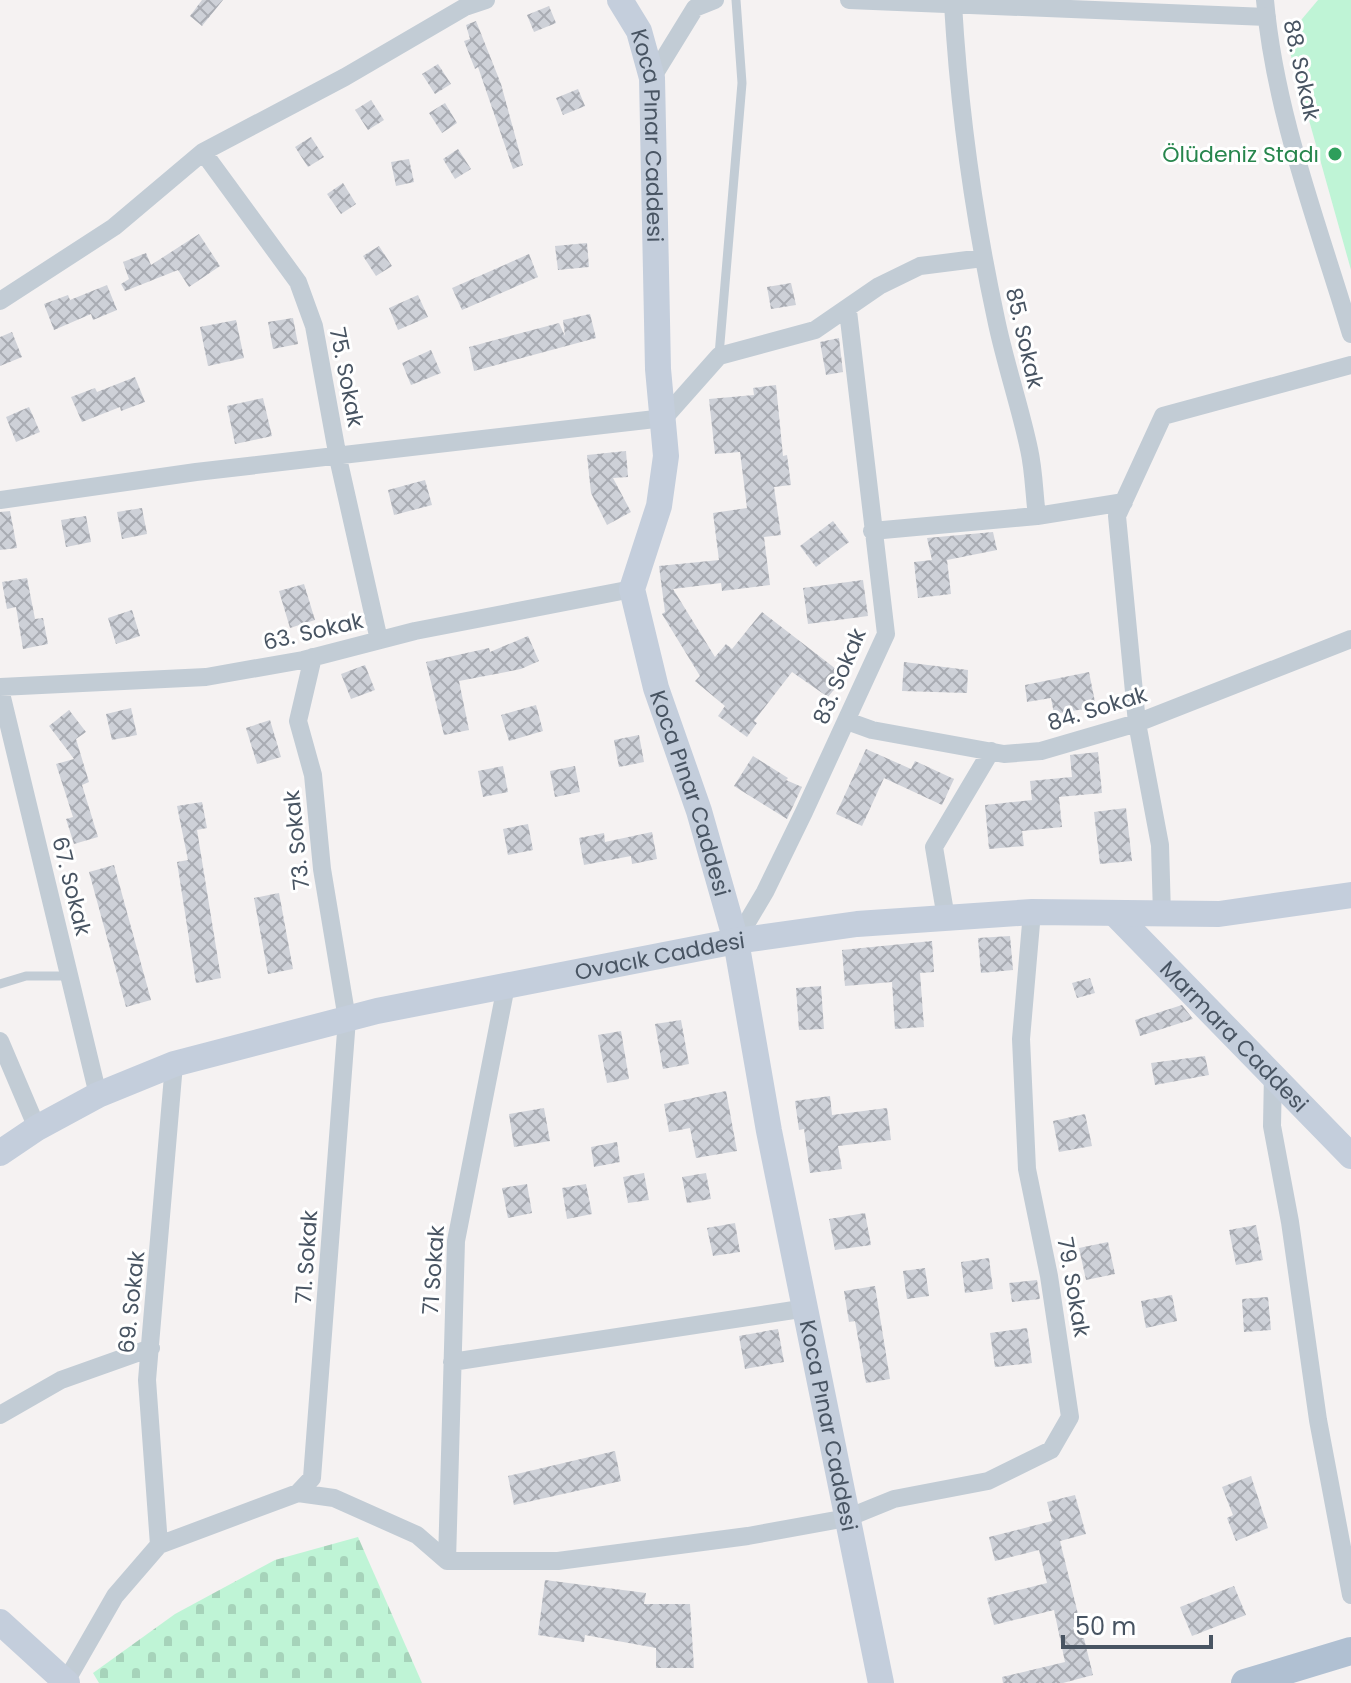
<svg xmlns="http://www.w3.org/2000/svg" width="1351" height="1683" font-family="Poppins,sans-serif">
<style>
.cemetery{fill:url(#cemetery-stones)}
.pitch{fill:#bff4d6}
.building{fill:url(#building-cross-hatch)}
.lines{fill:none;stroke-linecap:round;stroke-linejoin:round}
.lane{stroke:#c2ccd5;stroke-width:9}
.street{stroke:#c2ccd5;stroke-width:18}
.secondary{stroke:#c4cedc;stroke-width:26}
.primary{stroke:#b0c0d2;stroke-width:28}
.leisure-dot{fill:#2e9e5b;stroke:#fff;stroke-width:3}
.labels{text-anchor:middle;stroke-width:6;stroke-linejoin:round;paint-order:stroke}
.street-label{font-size:22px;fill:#485462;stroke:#fff}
.leisure-label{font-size:22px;fill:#27864d;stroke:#fff;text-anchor:end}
</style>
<defs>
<pattern id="cemetery-stones" width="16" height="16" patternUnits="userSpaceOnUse" patternTransform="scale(2)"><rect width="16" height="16" fill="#bff4d6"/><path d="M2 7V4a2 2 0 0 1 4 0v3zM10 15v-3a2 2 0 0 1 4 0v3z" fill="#a6d3ba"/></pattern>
<pattern id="building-cross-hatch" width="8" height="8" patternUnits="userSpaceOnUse" patternTransform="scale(2)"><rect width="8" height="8" fill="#ced1d8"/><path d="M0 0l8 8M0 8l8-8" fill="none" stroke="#a9acb3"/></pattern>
</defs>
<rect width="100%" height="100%" fill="#f5f2f2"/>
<!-- cemetery -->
<path class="cemetery" d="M358,1537L422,1683H99L93,1673L175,1614L275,1560Z"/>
<!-- pitch -->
<path class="pitch" d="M1318,0H1351V270L1286,38Z"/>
<!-- building -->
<path class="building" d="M202,0H223L202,26L190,16Z
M549,6L556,23L534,32L527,15Z
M476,21L501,84L523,165L513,169L478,67L475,69L464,41L470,39L466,25Z
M438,64L451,84L435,94L422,74Z
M578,89L585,106L563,115L556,98Z
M371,100L384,120L368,130L355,110Z
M445,103L457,123L442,133L429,113Z
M311,137L324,157L308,167L295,147Z
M458,149L471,169L455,179L443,159Z
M409,159L414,182L396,186L391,162Z
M343,183L356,204L341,214L327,194Z
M199,234L220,266L189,287L178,270L125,291L121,284L129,279L123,262L146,253L151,265Z
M587,243L589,267L558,270L555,246Z
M379,246L392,266L376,276L363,256Z
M529,254L538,277L462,310L452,288Z
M791,283L796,305L771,309L767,287Z
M107,285L117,310L93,320L91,314L54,330L44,304L68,295L70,300Z
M418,295L428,317L398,330L389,308Z
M590,314L596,338L474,371L469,347L559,323L565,336L563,320Z
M293,318L298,344L273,349L268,322Z
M236,320L244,358L208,366L200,327Z
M12,332L22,357L0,366V337Z
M839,338L843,372L826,375L820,342Z
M431,350L441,373L411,385L402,363Z
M135,377L145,402L121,411L120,407L82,422L71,397L95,388L97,392Z
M776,385L783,456L787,455L791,485L774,487L781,535L764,537L770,585L722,591L721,583L673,589L715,657L726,644L732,649L762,612L845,676L828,697L792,672L754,721L757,723L747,737L718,716L725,706L695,681L700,676L662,614L665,612L659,566L719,560L713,513L747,508L740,452L715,454L709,399L754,395L753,388Z
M263,398L272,436L235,444L227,406Z
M29,407L40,432L16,442L6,417Z
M626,451L628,477L613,478L631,512L607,525L591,493L587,455Z
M425,480L432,505L394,515L388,490Z
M142,508L147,534L122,539L117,512Z
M10,511L17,548L0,550V512Z
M86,516L91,542L66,547L61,520Z
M833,521L849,542L816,567L800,546Z
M993,532L997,550L947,560L951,594L918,598L914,562L932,560L927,538Z
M27,578L35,619L43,618L48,644L23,649L16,607L7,609L2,582Z
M863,580L868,616L808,624L803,588Z
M304,584L315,620L290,628L279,591Z
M132,610L140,636L116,644L108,618Z
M528,636L539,661L521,669L459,681L469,730L444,735L426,662L489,648L490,652Z
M904,662L968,670L967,693L902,691Z
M365,665L375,690L351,699L341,674Z
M1089,672L1096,707L1054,714L1051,698L1027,702L1025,685Z
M536,705L543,731L509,741L501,715Z
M131,708L137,735L112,740L106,714Z
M69,710L86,732L76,739L89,782L82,785L98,837L74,844L66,819L73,817L56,764L74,759L49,726Z
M270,720L281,757L257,764L246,728Z
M639,735L644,762L619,767L614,740Z
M866,749L911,769L915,761L954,779L942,805L884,778L862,826L836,814Z
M1098,752L1102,793L1059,797L1062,827L1022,831L1024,846L989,849L985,805L1032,800L1030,781L1072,777L1070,755Z
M753,756L788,778L786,780L802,787L787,819L734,786Z
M503,766L508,792L483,797L478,771Z
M575,766L580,792L555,797L550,771Z
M202,802L207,828L197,830L221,978L196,983L177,862L188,860L177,806Z
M1126,808L1132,861L1100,864L1094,812Z
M528,824L533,850L508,855L503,829Z
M652,832L657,859L632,864L631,856L584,865L579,838L604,833L605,842Z
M114,865L151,1000L126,1007L89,872Z
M279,893L293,969L268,974L254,898Z
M1010,936L1013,970L981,973L978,938Z
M932,941L934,972L920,973L924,1027L895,1029L892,982L845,986L842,950Z
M1090,978L1095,993L1077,998L1072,983Z
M821,986L824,1029L799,1030L796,988Z
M1182,1005L1193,1019L1140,1036L1135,1020Z
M681,1020L689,1064L663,1069L655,1024Z
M621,1031L629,1079L607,1083L598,1035Z
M1205,1056L1209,1075L1155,1085L1151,1063Z
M726,1091L737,1151L696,1158L690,1128L669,1132L664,1104Z
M830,1096L832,1115L887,1108L891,1140L838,1146L842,1169L810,1173L804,1129L799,1130L795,1101Z
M544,1108L550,1141L514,1147L509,1114Z
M1085,1114L1092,1146L1059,1152L1053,1121Z
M617,1142L620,1162L594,1167L591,1147Z
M644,1173L649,1200L628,1203L623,1177Z
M706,1173L711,1199L687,1203L682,1177Z
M527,1184L532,1213L508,1218L502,1188Z
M586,1184L592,1214L567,1219L562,1188Z
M865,1213L871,1245L835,1250L829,1219Z
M735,1223L740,1252L713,1256L707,1228Z
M1256,1225L1263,1260L1236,1265L1229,1230Z
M1108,1242L1115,1274L1086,1280L1079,1248Z
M989,1258L993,1289L965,1293L961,1262Z
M925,1268L929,1296L907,1299L903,1271Z
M1037,1280L1040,1299L1012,1302L1009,1283Z
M875,1286L890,1379L866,1383L855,1321L849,1322L844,1291Z
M1172,1295L1177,1321L1146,1328L1141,1301Z
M1268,1297L1271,1330L1244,1332L1242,1299Z
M1027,1328L1032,1363L995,1367L990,1333Z
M778,1329L784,1362L745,1369L739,1336Z
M615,1451L621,1481L514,1505L508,1476Z
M1251,1476L1268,1528L1236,1541L1227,1518L1233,1515L1222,1487Z
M1075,1495L1086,1534L1060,1541L1093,1675L1063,1683H1003L1002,1677L1065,1662L1054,1610L994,1625L987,1598L1047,1583L1039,1550L995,1561L989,1537L1052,1521L1047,1502Z
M545,1580L646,1593L644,1604H690L694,1668H656V1648L585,1635L584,1642L538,1635Z
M1234,1586L1246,1615L1192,1636L1180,1607Z"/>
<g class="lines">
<!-- lane -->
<path class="lane" d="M719,355L742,83L736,0
M0,984L26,976H69"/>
<!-- street -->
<path class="street" d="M849,0L1267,17
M1265,0C1275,114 1318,224 1351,334
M652,78L695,8L715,0
M203,152L298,282L314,326L338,458L379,640
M0,301L114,227L203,152L345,77L465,7L486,0
M0,500L196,472L664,418L719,356L815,330L879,286L920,266L983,258
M1037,516L1124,502
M872,531L1037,516C1034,494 1034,471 1029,449C1020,406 1005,363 996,319C974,217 959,108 953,4
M0,687L206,677L303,660L415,631L632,589
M0,689L98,1095
M847,721L872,730L1004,754L1041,751L1137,723L1351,639
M1162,915L1160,845L1137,723L1117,516L1163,416L1351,365
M946,918L934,847L991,751
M736,941L765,892L804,812L886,634L848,311
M0,1041L37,1128
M1273,1073L1272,1126L1290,1222L1318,1420L1351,1595
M452,1362L807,1308
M0,1415L61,1380L151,1348
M298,1493L312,1478L347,1019L322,869L313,775L298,721L313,657
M159,1545L147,1380L174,1064
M447,1561L456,1241L506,986
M65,1683L115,1596L159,1545L298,1493L334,1498L417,1535L447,1561H558L748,1536L847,1518L894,1499L988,1481L1051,1450L1070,1417L1049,1276L1027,1169L1021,1039L1032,912"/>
<!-- secondary -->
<g class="secondary">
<path id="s1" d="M620,0L639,31L652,78L658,369L666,456L659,506L632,589L656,688L699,811L736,941L769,1131L881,1683"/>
<path id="s2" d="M1117,916L1351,1156"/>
<path id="s3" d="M0,1153L37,1128L98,1095L174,1064L377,1011L736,941L857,924L1032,912L1219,914L1351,895"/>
<path d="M0,1622L67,1683"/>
</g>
<!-- primary -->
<path class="primary" d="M1245,1683L1351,1651"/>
</g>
<!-- markers -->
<circle class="leisure-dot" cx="1335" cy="154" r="8"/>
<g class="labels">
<!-- street labels -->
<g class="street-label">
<text transform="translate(1302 70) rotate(78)" y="8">88. Sokak</text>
<text dy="8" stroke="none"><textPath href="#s1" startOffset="142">Koca Pınar Caddesi</textPath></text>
<text transform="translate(1025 338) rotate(77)" y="8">85. Sokak</text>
<text transform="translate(347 377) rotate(79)" y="8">75. Sokak</text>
<text transform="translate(313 631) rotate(-13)" y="8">63. Sokak</text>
<text transform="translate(839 676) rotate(-67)" y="8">83. Sokak</text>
<text transform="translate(1097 708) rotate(-17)" y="8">84. Sokak</text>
<text dy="8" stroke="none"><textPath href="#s1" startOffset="814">Koca Pınar Caddesi</textPath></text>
<text transform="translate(296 840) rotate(-96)" y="8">73. Sokak</text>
<text transform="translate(72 886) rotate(76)" y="8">67. Sokak</text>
<text dy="8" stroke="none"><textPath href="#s3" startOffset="694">Ovacık Caddesi</textPath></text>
<text dy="8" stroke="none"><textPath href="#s2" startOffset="168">Marmara Caddesi</textPath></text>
<text transform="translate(306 1257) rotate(-86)" y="8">71. Sokak</text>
<text transform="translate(433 1270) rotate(-86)" y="8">71 Sokak</text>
<text transform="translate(1074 1287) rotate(80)" y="8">79. Sokak</text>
<text transform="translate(131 1302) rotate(-84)" y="8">69. Sokak</text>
<text dy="8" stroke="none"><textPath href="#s1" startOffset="1462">Koca Pınar Caddesi</textPath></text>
</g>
<!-- leisure labels -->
<g class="leisure-label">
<text x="1319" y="162">Ölüdeniz Stadı</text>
</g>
</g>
<!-- scale -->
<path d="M1063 1635v12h148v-12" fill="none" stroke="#485462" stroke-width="4"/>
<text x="1075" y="1635" font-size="24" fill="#485462" stroke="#ffffff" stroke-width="6" paint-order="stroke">50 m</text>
</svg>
